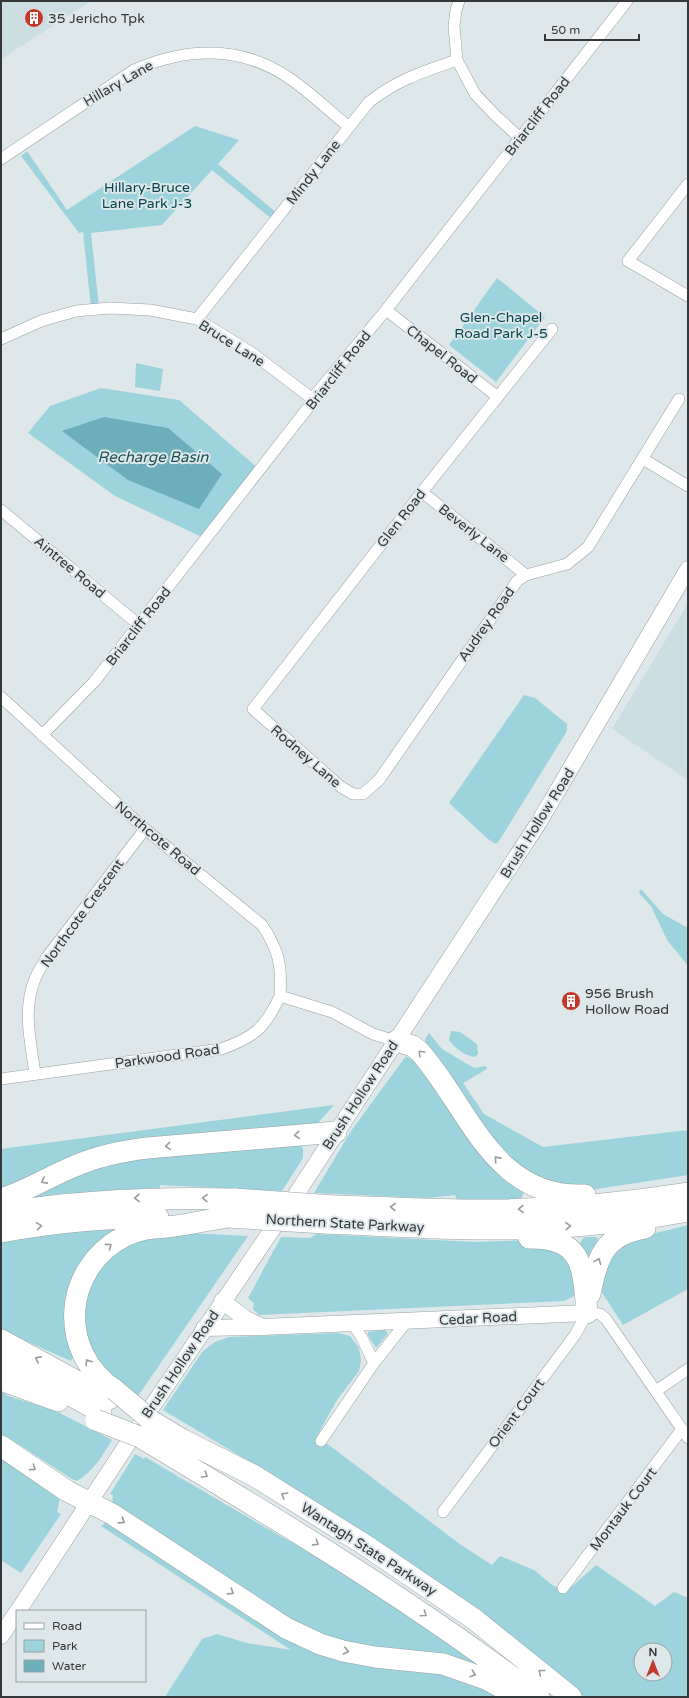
<svg xmlns="http://www.w3.org/2000/svg" width="689" height="1698" font-family="'Varela Round',sans-serif">
<style>
.built{fill:#cbdee1}
.green{fill:#9cd3dc;fill-rule:evenodd}
.water{fill:#6caeb9}
.lines{fill:none;stroke-linecap:round;stroke-linejoin:round}
.street-casing{stroke:#98a1a3;stroke-width:12}
.secondary-casing{stroke:#98a1a3;stroke-width:17}
.highway-casing{stroke:#98a1a3;stroke-width:22}
.street{stroke:#fff;stroke-width:11}
.secondary{stroke:#fff;stroke-width:16}
.highway{stroke:#fff;stroke-width:21}
.highway-bridge-casing{stroke:#98a1a3;stroke-width:22;stroke-linecap:butt}
.highway-bridge{stroke:#fff;stroke-width:21}
.oneway{stroke:#9a9c9c}
.labels{text-anchor:middle;stroke-width:4;stroke-linejoin:round;paint-order:stroke}
.poi-label{font-size:14px;fill:#343839;stroke:#dee7e9;text-anchor:start}
.street-label{font-size:14px;fill:#343839;stroke:#dee7e9}
.park-label{font-size:14px;fill:#07454e;stroke:#dee7e9}
.water-label{font-size:15px;font-style:italic;fill:#175058;stroke:#dee7e9}
</style>
<rect width="100%" height="100%" fill="#dee7e9"/>
<!-- built -->
<path class="built" d="M1,1H91L1,59Z
M688,603V780L612,729Z"/>
<!-- green -->
<path class="green" d="M195,126L239,140L218,164L278,214L273,220L212,170L162,225L91,233L99,307H91L83,232L79,233L21,156L27,151L67,210Z
M497,278L545,317L496,382L449,345Z
M136,363L163,369L160,391L135,387Z
M101,388L179,400L260,470L206,539L115,496L28,433L50,406Z
M524,695L535,698L567,724V731L499,841L496,844L488,839L449,803Z
M641,889L663,914L688,928V966L667,940L651,906L639,893Z
M451,1031L460,1032L477,1044L478,1054L475,1057C465,1056 455,1048 449,1040Z
M429,1033L442,1049L474,1068L486,1066L487,1069L463,1083L484,1114L543,1147L688,1130V1175L590,1190L557,1187L524,1173L499,1152L426,1048L425,1039Z
M406,1056L412,1060L416,1056L525,1189L521,1199L483,1201L457,1200L455,1195L427,1198L314,1193L351,1131Z
M334,1105L318,1123L294,1128L139,1141L1,1192V1149Z
M300,1143L303,1149V1158L282,1191L160,1185V1188L110,1190L12,1202L108,1160Z
M131,1223C119,1232 90,1250 82,1261C61,1287 61,1327 73,1357L71,1361L1,1330V1238Z
M688,1225V1289L623,1325L599,1288L605,1252L644,1236Z
M169,1232L248,1236L138,1396L116,1383L100,1369L83,1338L87,1278L111,1250Z
M317,1234L475,1242L532,1240L564,1250L578,1280L574,1296L564,1301L259,1315L253,1309L254,1303L248,1298L281,1237L310,1238Z
M584,1237H596L601,1244L592,1257L586,1256L580,1243Z
M385,1330L388,1333L387,1335L376,1348L368,1335V1332Z
M338,1333L350,1336L359,1348L361,1360L359,1371L337,1400L317,1436L461,1545L492,1565L500,1556L534,1570L552,1585L567,1591L596,1565L655,1606L674,1592L688,1598V1697H585L451,1593L262,1469L163,1410L203,1351L215,1342L229,1337ZM641,1650H665V1674H641Z
M1,1391L8,1396L54,1410L112,1440C103,1455 92,1473 77,1481L72,1479L1,1433Z
M135,1454L144,1459L145,1457L287,1540L331,1561L508,1685L321,1637L273,1613L112,1505L113,1495L110,1494Z
M1,1457L23,1474L60,1498L57,1512L61,1514L21,1573L1,1560Z
M105,1523H112L298,1642L431,1669L505,1697H165L202,1639L217,1634L247,1643L291,1650L101,1526Z"/>
<!-- water -->
<path class="water" d="M104,417L168,428L222,474L199,509L128,480L62,431Z"/>
<g class="lines">
<defs>
<path id="street" d="M459,1L456,10L454,26L457,60L475,94L496,116L520,138
M1,159L134,70C186,47 241,45 289,78C310,92 329,111 349,127
M688,184L628,261L688,296
M386,310L498,397
M197,319L369,102C399,79 422,72 457,60
M552,329L422,492L253,709L341,787L353,794H363L379,780L517,581L526,575L567,564L588,547L679,399
M1,339L41,321L76,311L110,308L150,310L197,319L252,353L314,400
M643,459L688,486
M422,492L526,575
M1,510L139,625
M1,697L145,829L262,925C279,950 282,966 280,996
M42,735L94,682L314,400L315,395L386,310L627,1
M35,1074C31,1043 22,1010 35,979C38,971 43,964 47,957L145,829
M1,1079L221,1049C255,1037 265,1028 280,996L332,1012L373,1034L396,1041
M352,1323L362,1338L374,1363
M656,1391L688,1369
M321,1441L374,1363L407,1321
M443,1512L575,1335L587,1313L600,1314L606,1319L688,1438
M563,1588L682,1429"/>
<path id="secondary" d="M222,1301L246,1319L261,1326
M204,1328L262,1327L587,1313
M18,1611L153,1405L297,1193L539,822L688,569
M1,1636L17,1612"/>
<path id="highway" d="M396,1041L413,1046L420,1052C470,1109 493,1199 585,1195
M1,1199C27,1191 50,1176 75,1166C98,1156 122,1151 147,1148L336,1132
M334,1206C388,1207 441,1211 495,1210C559,1209 624,1203 688,1193
M1,1213C81,1200 154,1197 235,1199
M325,1223C379,1225 434,1229 488,1229C555,1230 622,1223 688,1211
M1,1232C53,1222 106,1218 158,1217
M529,1238C584,1237 583,1268 587,1313
M590,1294C597,1258 604,1234 645,1228
M1,1340L109,1399
M1,1357L101,1412
M1,1380L58,1401
M115,1390C57,1352 63,1269 123,1237C137,1229 151,1228 167,1227C187,1225 207,1220 227,1217
M153,1422L181,1439L253,1475L365,1545L474,1619L571,1697
M140,1437C277,1519 413,1601 539,1697
M1,1446L67,1491L112,1514L286,1628L320,1644L343,1651L375,1657L443,1664L486,1679L519,1697"/>
</defs>
<!-- street casing -->
<use href="#street" class="street-casing"/>
<!-- secondary casing -->
<use href="#secondary" class="secondary-casing"/>
<!-- highway casing -->
<use href="#highway" class="highway-casing"/>
<!-- street -->
<use href="#street" class="street"/>
<!-- secondary -->
<use href="#secondary" class="secondary"/>
<!-- highway -->
<use href="#highway" class="highway"/>
<defs>
<path id="highway-bridge" d="M235,1199L334,1206
M227,1217L325,1223
M115,1390L153,1422
M96,1420L140,1437"/>
</defs>
<!-- highway-bridge casing -->
<use href="#highway-bridge" class="highway-bridge-casing"/>
<!-- highway-bridge -->
<use href="#highway-bridge" class="highway-bridge"/>
</g>
<!-- one-way arrows -->
<defs><path id="oneway-chevron" d="M-2-3.5L2.5 0L-2 3.5" fill="none" stroke-width="1.6" stroke-linecap="round" stroke-linejoin="round"/></defs>
<g class="oneway">
<use href="#oneway-chevron" transform="translate(421 1053) rotate(-135)"/>
<use href="#oneway-chevron" transform="translate(297 1135) rotate(175)"/>
<use href="#oneway-chevron" transform="translate(168 1146) rotate(175)"/>
<use href="#oneway-chevron" transform="translate(497 1159) rotate(-132)"/>
<use href="#oneway-chevron" transform="translate(44 1181) rotate(152)"/>
<use href="#oneway-chevron" transform="translate(137 1198) rotate(178)"/>
<use href="#oneway-chevron" transform="translate(205 1198) rotate(-178)"/>
<use href="#oneway-chevron" transform="translate(393 1207) rotate(-178)"/>
<use href="#oneway-chevron" transform="translate(521 1209) rotate(178)"/>
<use href="#oneway-chevron" transform="translate(39 1226) rotate(-8)"/>
<use href="#oneway-chevron" transform="translate(568 1226) rotate(-3)"/>
<use href="#oneway-chevron" transform="translate(109 1246) rotate(-37)"/>
<use href="#oneway-chevron" transform="translate(598 1261) rotate(-69)"/>
<use href="#oneway-chevron" transform="translate(38 1359) rotate(-152)"/>
<use href="#oneway-chevron" transform="translate(88 1362) rotate(-122)"/>
<use href="#oneway-chevron" transform="translate(33 1468) rotate(34)"/>
<use href="#oneway-chevron" transform="translate(205 1475) rotate(31)"/>
<use href="#oneway-chevron" transform="translate(284 1495) rotate(-148)"/>
<use href="#oneway-chevron" transform="translate(122 1521) rotate(33)"/>
<use href="#oneway-chevron" transform="translate(316 1543) rotate(32)"/>
<use href="#oneway-chevron" transform="translate(231 1592) rotate(33)"/>
<use href="#oneway-chevron" transform="translate(424 1614) rotate(35)"/>
<use href="#oneway-chevron" transform="translate(346 1651) rotate(13)"/>
<use href="#oneway-chevron" transform="translate(541 1672) rotate(-141)"/>
<use href="#oneway-chevron" transform="translate(473 1674) rotate(19)"/>
</g>
<!-- icons -->
<defs>
<symbol id="building-disc" viewBox="-11 -11 22 22"><circle r="9.5" fill="#c4372b" stroke="#dee7e9"/><path d="M-4-6H4V6H1V3H-1V6H-4ZM-2.5-4.3h1.7v1.8h-1.7ZM.8-4.3h1.7v1.8H.8ZM-2.5-1h1.7V.8h-1.7ZM.8-1h1.7V.8H.8Z" fill="#fff"/></symbol>
</defs>
<g fill-rule="evenodd">
<use href="#building-disc" x="23" y="7" width="22" height="22"/>
<use href="#building-disc" x="560" y="990" width="22" height="22"/>
</g>
<g class="labels">
<!-- poi labels -->
<g class="poi-label">
<text x="48" y="23">35 Jericho Tpk</text>
<text x="585" y="998">956 Brush<tspan x="585" dy="16">Hollow Road</tspan></text>
</g>
<!-- street labels -->
<g class="street-label">
<text transform="translate(118 83) rotate(-30)" y="5">Hillary Lane</text>
<text transform="translate(537 116) rotate(-52)" y="5">Briarcliff Road</text>
<text transform="translate(313 172) rotate(-52)" y="5">Mindy Lane</text>
<text transform="translate(232 343) rotate(32)" y="5">Bruce Lane</text>
<text transform="translate(442 354) rotate(38)" y="5">Chapel Road</text>
<text transform="translate(338 370) rotate(-52)" y="5">Briarcliff Road</text>
<text transform="translate(401 518) rotate(-52)" y="5">Glen Road</text>
<text transform="translate(474 533) rotate(38)" y="5">Beverly Lane</text>
<text transform="translate(70 567) rotate(40)" y="5">Aintree Road</text>
<text transform="translate(486 624) rotate(-55)" y="5">Audrey Road</text>
<text transform="translate(138 626) rotate(-52)" y="5">Briarcliff Road</text>
<text transform="translate(306 756) rotate(41)" y="5">Rodney Lane</text>
<text transform="translate(537 823) rotate(-58)" y="5">Brush Hollow Road</text>
<text transform="translate(158 838) rotate(40)" y="5">Northcote Road</text>
<text transform="translate(82 913) rotate(-54)" y="5">Northcote Crescent</text>
<text transform="translate(167 1056) rotate(-8)" y="5">Parkwood Road</text>
<text transform="translate(360 1095) rotate(-57)" y="5">Brush Hollow Road</text>
<text transform="translate(345 1223) rotate(3)" y="5">Northern State Parkway</text>
<text transform="translate(478 1318) rotate(-3)" y="5">Cedar Road</text>
<text transform="translate(180 1364) rotate(-56)" y="5">Brush Hollow Road</text>
<text transform="translate(516 1413) rotate(-53)" y="5">Orient Court</text>
<text transform="translate(623 1509) rotate(-53)" y="5">Montauk Court</text>
<text transform="translate(369 1549) rotate(33)" y="5">Wantagh State Parkway</text>
</g>
<!-- park labels -->
<g class="park-label">
<text x="147" y="192">Hillary-Bruce<tspan x="147" dy="16">Lane Park J-3</tspan></text>
<text x="501" y="322">Glen-Chapel<tspan x="501" dy="16">Road Park J-5</tspan></text>
</g>
<!-- water labels -->
<g class="water-label">
<text x="153" y="462">Recharge Basin</text>
</g>
</g>
<!-- border -->
<rect width="689" height="1698" fill="none" stroke="#343839" stroke-width="4"/>
<!-- legend -->
<rect x="16" y="1610" width="130" height="72" fill="#dee7e9" stroke="#9aa1a3"/>
<rect x="24" y="1623" width="20" height="6" fill="#ffffff" stroke="#9aa1a3"/>
<text x="52" y="1630" font-size="12" fill="#343839">Road</text>
<rect x="24" y="1640" width="20" height="12" fill="#9cd3dc" stroke="#9aa1a3"/>
<text x="52" y="1650" font-size="12" fill="#343839">Park</text>
<rect x="24" y="1660" width="20" height="12" fill="#6caeb9" stroke="#9aa1a3"/>
<text x="52" y="1670" font-size="12" fill="#343839">Water</text>
<!-- north arrow -->
<g transform="translate(653 1662)"><circle r="19" fill="#dee7e9" stroke="#9aa1a3"/>
<path d="M0-3L7 15L0 10L-7 15Z" fill="#c4372b"/>
<text y="-6" font-size="11" font-weight="bold" text-anchor="middle" fill="#343839">N</text>
</g>
<!-- scale -->
<path d="M545 34v6h94v-6" fill="none" stroke="#343839" stroke-width="2"/>
<text x="551" y="34" font-size="12" fill="#343839" stroke="#dee7e9" stroke-width="3" paint-order="stroke">50 m</text>
</svg>
